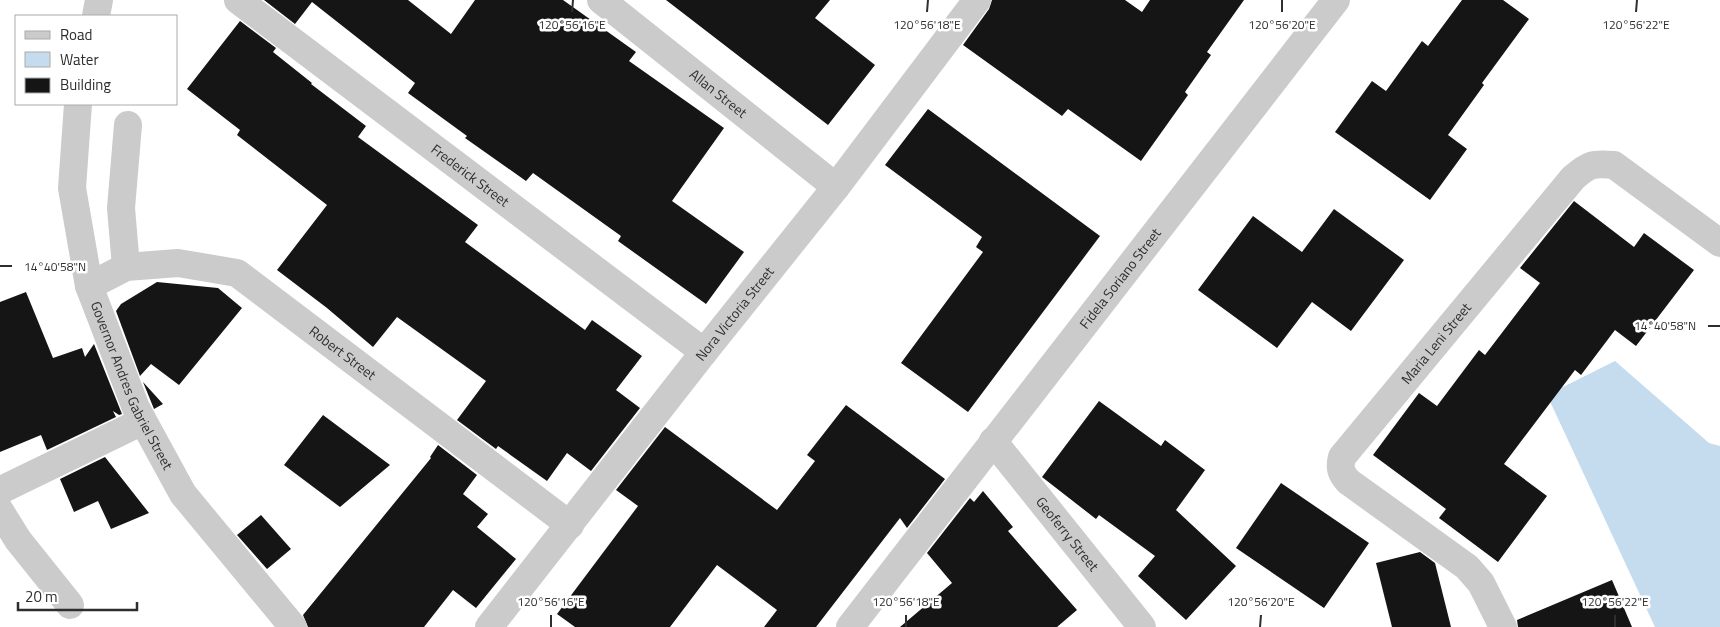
<svg xmlns="http://www.w3.org/2000/svg" width="1720" height="627" font-family="'Titillium Web',sans-serif">
<style>
.water{fill:#c5dbee}
.building{fill:#151515}
.lines{fill:none;stroke-linecap:round;stroke-linejoin:round}
.minor{stroke:#cbcbcb;stroke-width:28}
.ticks{fill:none;stroke:#2e2e2e;stroke-width:2}
.labels{text-anchor:middle;stroke-width:5;stroke-linejoin:round;paint-order:stroke}
.street-label{font-size:14px;fill:#2e2e2e;stroke:#fff}
.ticks-label{font-size:12px;text-anchor:middle;fill:#2e2e2e;stroke:#fff;stroke-width:5;stroke-linejoin:round;paint-order:stroke}
</style>
<rect width="100%" height="100%" fill="#fff"/>
<!-- water -->
<path class="water" d="M1615,361L1709,443L1720,446V627H1655L1547,395Z"/>
<!-- building -->
<path class="building" d="M264,0H408L451,34L475,0H563L636,52L629,61L724,128L672,201L744,252L706,304L618,241L621,236L533,173L526,181L465,138L467,136L408,93L415,83L312,2L295,24Z
M666,0H830L815,18L875,65L828,125Z
M992,0H1125L1142,12L1150,0H1244L1207,52L1211,55L1185,92L1188,95L1141,161L1068,109L1062,116L963,45L989,9Z
M1462,0H1503L1529,19L1482,83L1484,85L1448,135L1467,149L1430,200L1335,132L1372,81L1386,91L1422,41L1428,46Z
M240,21L276,48L273,52L312,83L311,84L366,126L358,137L478,225L465,242L585,330L592,320L642,356L616,390L640,408L591,471L567,453L547,481L498,446L496,449L457,420L486,381L397,317L373,347L327,308L277,270L327,205L237,135L240,130L187,89Z
M928,109L1100,236L968,412L901,363L983,252L976,247L982,237L885,165Z
M1574,201L1634,247L1644,233L1694,270L1636,346L1615,330L1581,375L1575,370L1504,464L1547,496L1498,562L1439,518L1446,509L1373,455L1419,393L1437,406L1479,350L1485,355L1540,283L1520,268Z
M1334,209L1404,260L1351,331L1312,302L1277,348L1198,290L1253,216L1302,252Z
M157,282L218,288L242,308L179,385L151,364L140,376L116,311L121,304Z
M26,292L53,358L82,348L85,357L94,344L122,414L119,415L113,411L116,417L47,450L41,435L0,452V302Z
M143,382L163,404L154,409Z
M1099,401L1161,446L1165,440L1205,470L1176,510L1236,566L1186,620L1138,576L1155,556L1099,515L1096,519L1042,477Z
M846,405L945,479L907,528L900,518L816,627H764L777,610L717,565L670,627H575L557,614L638,506L616,490L665,427L777,510L815,461L807,455Z
M323,415L390,465L340,507L284,465Z
M438,445L477,475L463,494L488,514L477,527L516,559L476,608L453,590L424,627H308L303,615L431,458L430,457Z
M105,457L149,513L111,529L98,501L74,512L60,479Z
M1281,483L1369,543L1324,608L1236,548Z
M983,491L1013,527L1008,531L1077,610L1057,627H900L952,583L927,553L970,498L974,502Z
M261,515L291,549L267,569L237,535Z
M1420,552L1435,563L1451,627H1392L1376,563Z
M1612,580L1632,627H1518L1517,620Z"/>
<g class="lines">
<!-- minor -->
<g class="minor">
<path id="s1" d="M238,0L704,352"/>
<path id="s2" d="M601,0L836,187"/>
<path d="M96,16L99,0"/>
<path id="s3" d="M78,104L72,188L89,286L136,408L183,494L293,627"/>
<path d="M126,267L121,208L128,125"/>
<path id="s4" d="M89,286L126,267L178,263L237,273L570,525"/>
<path id="s5" d="M993,441L1142,627"/>
<path d="M0,492L1,490L143,421"/>
<path d="M0,511L18,540L70,605"/>
<path id="s6" d="M489,627L704,352L836,187L977,0"/>
<path id="s7" d="M850,627L1336,0"/>
<path id="s8" d="M1503,627L1481,583L1467,567L1349,482C1341,474 1339,468 1342,457L1573,178C1589,164 1593,163 1614,165L1720,243"/>
</g>
</g>
<!-- ticks -->
<path class="ticks" d="M572,12L573,0M927,12L928,0M1282,12V0M1636,12L1637,0M0,266H12M1708,326H1720M551,627V615M906,627V615M1260,627L1261,615M1615,627V615"/>
<g class="labels">
<!-- street labels -->
<g class="street-label">
<text dy="5" stroke="none"><textPath href="#s2" startOffset="150">Allan Street</textPath></text>
<text dy="5" stroke="none"><textPath href="#s1" startOffset="291">Frederick Street</textPath></text>
<text dy="5" stroke="none"><textPath href="#s7" startOffset="441">Fidela Soriano Street</textPath></text>
<text dy="5" stroke="none"><textPath href="#s6" startOffset="398">Nora Victoria Street</textPath></text>
<text dy="5" stroke="none"><textPath href="#s8" startOffset="391">Maria Leni Street</textPath></text>
<text dy="5" stroke="none"><textPath href="#s4" startOffset="286">Robert Street</textPath></text>
<text dy="5" stroke="none"><textPath href="#s3" startOffset="292">Governor Andres Gabriel Street</textPath></text>
<text dy="5" stroke="none"><textPath href="#s5" startOffset="119">Geoferry Street</textPath></text>
</g>
</g>
<g class="ticks-label">
<text x="572" y="29">120°56'16"E</text>
<text x="927" y="29">120°56'18"E</text>
<text x="1282" y="29">120°56'20"E</text>
<text x="1636" y="29">120°56'22"E</text>
<text x="55" y="271">14°40'58"N</text>
<text x="1665" y="330">14°40'58"N</text>
<text x="551" y="606">120°56'16"E</text>
<text x="906" y="606">120°56'18"E</text>
<text x="1261" y="606">120°56'20"E</text>
<text x="1615" y="606">120°56'22"E</text>
</g>
<!-- legend -->
<rect x="15" y="15" width="162" height="90" fill="#ffffff" stroke="#ababab"/>
<rect x="25" y="31" width="25" height="8" fill="#cbcbcb" stroke="#ababab"/>
<text x="60" y="40" font-size="15" fill="#2e2e2e">Road</text>
<rect x="25" y="52" width="25" height="15" fill="#c5dbee" stroke="#ababab"/>
<text x="60" y="65" font-size="15" fill="#2e2e2e">Water</text>
<rect x="25" y="78" width="25" height="15" fill="#151515" stroke="#ababab"/>
<text x="60" y="90" font-size="15" fill="#2e2e2e">Building</text>
<!-- scale -->
<path d="M18 602v8h119v-8" fill="none" stroke="#2e2e2e" stroke-width="2.5"/>
<text x="25" y="602" font-size="15" fill="#2e2e2e" stroke="#ffffff" stroke-width="4" paint-order="stroke">20 m</text>
</svg>
